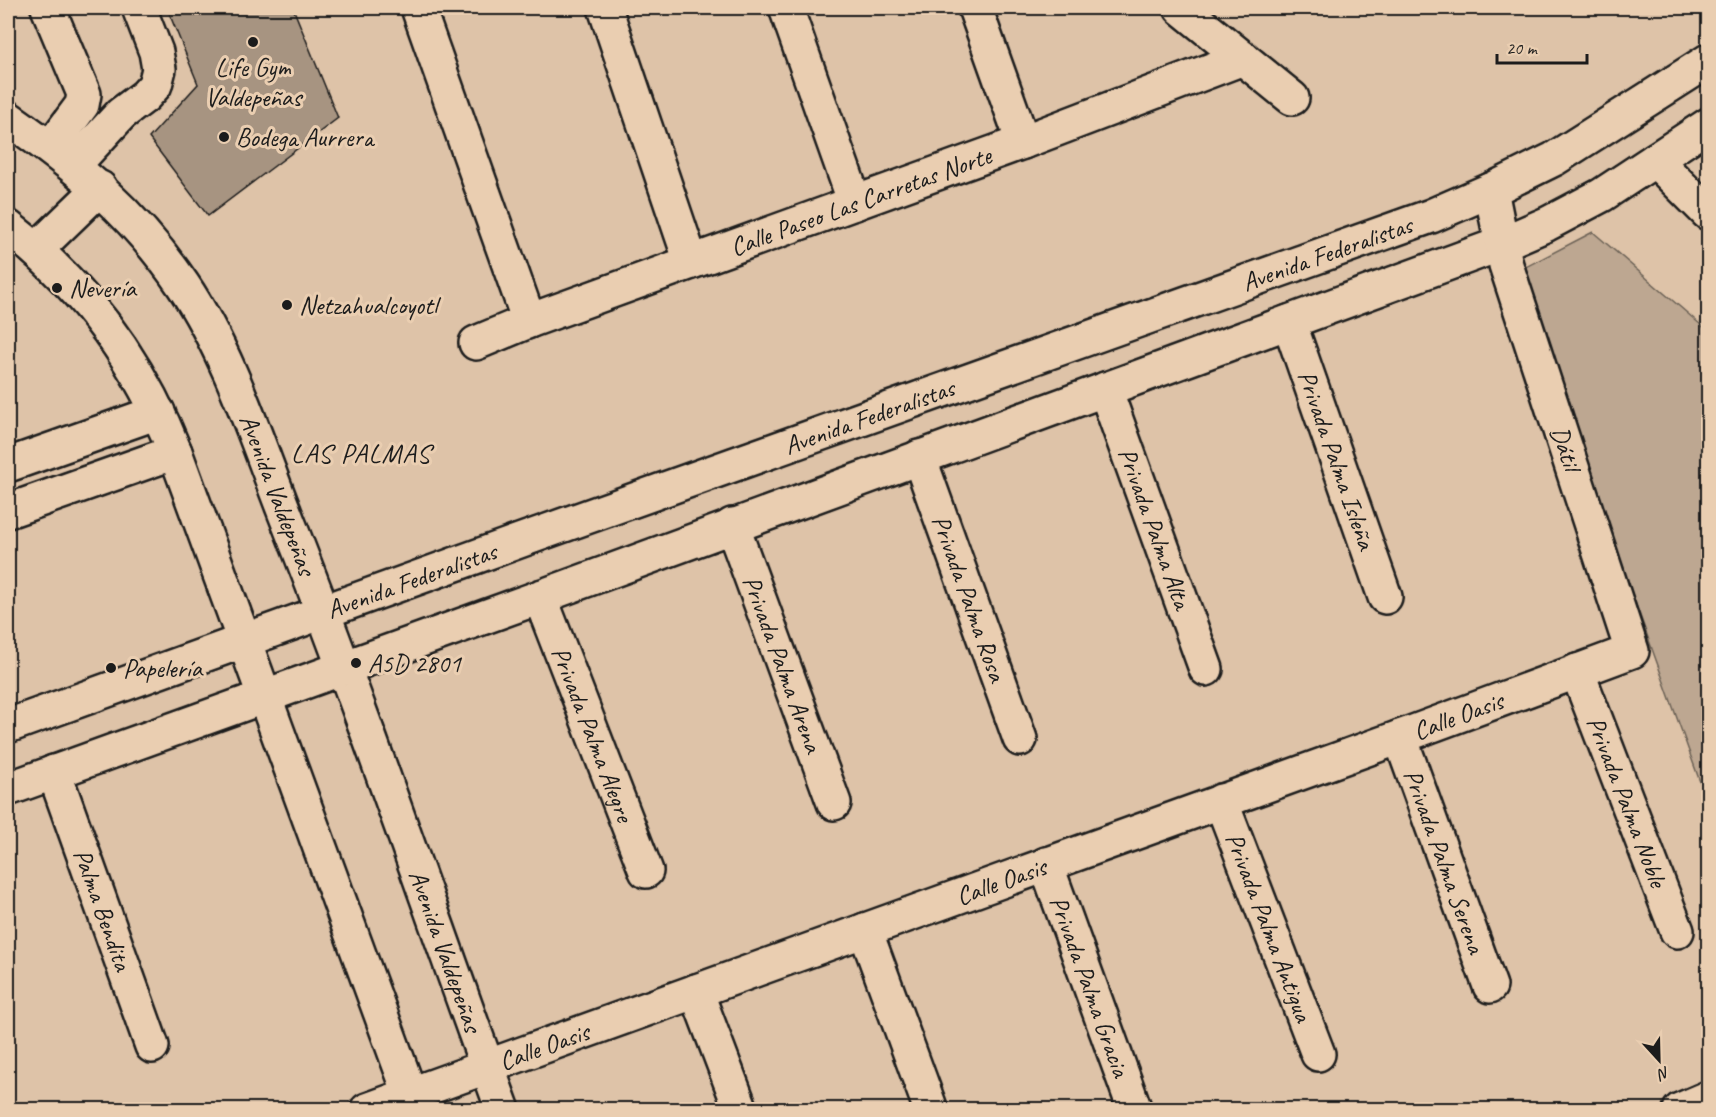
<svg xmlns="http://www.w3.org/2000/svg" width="1716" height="1117" font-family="Caveat,sans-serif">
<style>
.green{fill:#bda791;stroke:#6c6256;stroke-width:1.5}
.building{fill:#a79481;stroke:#1c1c1c;stroke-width:1.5}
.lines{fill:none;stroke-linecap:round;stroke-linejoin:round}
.minor-casing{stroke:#1c1c1c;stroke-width:38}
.minor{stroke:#eaceb1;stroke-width:33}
.poi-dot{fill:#1c1c1c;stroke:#eaceb1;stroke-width:2}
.labels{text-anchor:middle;stroke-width:6;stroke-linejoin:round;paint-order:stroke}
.poi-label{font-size:26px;fill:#1c1c1c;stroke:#eaceb1;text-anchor:start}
.street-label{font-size:26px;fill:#1c1c1c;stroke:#eaceb1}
.neighbourhood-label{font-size:27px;letter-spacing:1.5px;fill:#1c1c1c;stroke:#eaceb1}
</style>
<rect width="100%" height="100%" fill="#dec3a8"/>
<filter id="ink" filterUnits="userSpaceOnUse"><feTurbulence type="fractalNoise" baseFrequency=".0167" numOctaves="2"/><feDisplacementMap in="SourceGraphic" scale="12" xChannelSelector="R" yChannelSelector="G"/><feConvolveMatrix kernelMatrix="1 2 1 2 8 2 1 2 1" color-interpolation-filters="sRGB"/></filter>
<g filter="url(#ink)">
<!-- green -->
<path class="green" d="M1593,232L1708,331V804L1516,272Z"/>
<!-- building -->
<path class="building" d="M167,8H293L338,118L208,216L149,138L198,84Z"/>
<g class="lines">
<defs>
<g id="minor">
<path d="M48,8L84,94L82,105L50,148"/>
<path d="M418,8L529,321"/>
<path d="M605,8L691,262"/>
<path d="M786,8L855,203"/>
<path d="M975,8L1023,142"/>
<path d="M1181,8L1292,98"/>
<path id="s1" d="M8,118C78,167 135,214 183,285C231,356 259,449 291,529C366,720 432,916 503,1110"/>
<path d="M1655,160L1708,213"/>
<path d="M73,166L121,114L145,96L155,85L159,69L156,52L139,8"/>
<path d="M8,227C85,287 139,361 175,452L416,1110"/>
<path d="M36,250L100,188"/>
<path id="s2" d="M1289,322L1385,597"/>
<path id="s3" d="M476,343L529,321L1023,142L1243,58"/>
<path id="s4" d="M1105,389L1206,669"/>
<path id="s5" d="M919,457L1020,739"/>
<path d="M8,465L158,412"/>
<path d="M8,511L175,452"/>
<path id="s6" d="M732,525L834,803"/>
<path id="s7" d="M540,597L646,871"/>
<path id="s8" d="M1577,671L1677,931"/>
<path id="s9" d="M8,726L522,540L1431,216L1491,190L1554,159L1708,61"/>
<path id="s10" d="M1400,737L1490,986"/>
<path id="s11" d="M54,772L152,1046"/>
<path d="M8,789L540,597L1501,244L1547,224L1602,195L1708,125"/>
<path id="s12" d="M1221,801L1318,1054"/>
<path id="s13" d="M1046,864L1135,1110"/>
<path d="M865,930L931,1110"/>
<path d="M696,991L741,1110"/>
<path id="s14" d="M367,1110L1400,737L1632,651L1506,265L1491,190"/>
<path d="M1680,1110L1708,1098"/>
</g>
</defs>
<!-- minor casing -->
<use href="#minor" class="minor-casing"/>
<!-- minor -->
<use href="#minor" class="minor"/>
</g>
</g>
<!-- markers -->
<g class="poi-dot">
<circle cx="253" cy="42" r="6"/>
<circle cx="224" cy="137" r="6"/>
<circle cx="57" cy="288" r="6"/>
<circle cx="287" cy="305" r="6"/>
<circle cx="356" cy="663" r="6"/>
<circle cx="111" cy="668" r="6"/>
</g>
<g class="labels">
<!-- poi labels -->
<g class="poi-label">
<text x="253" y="76" text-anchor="middle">Life Gym<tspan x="253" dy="30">Valdepeñas</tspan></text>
<text x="236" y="146">Bodega Aurrera</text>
<text x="69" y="297">Nevería</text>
<text x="299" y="314">Netzahualcoyotl</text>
<text x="368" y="672">A5D 2801</text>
<text x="123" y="677">Papelería</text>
</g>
<!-- street labels -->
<g class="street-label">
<text dy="9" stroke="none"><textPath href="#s3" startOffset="410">Calle Paseo Las Carretas Norte</textPath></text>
<text dy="9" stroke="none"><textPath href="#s9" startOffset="1401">Avenida Federalistas</textPath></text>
<text dy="9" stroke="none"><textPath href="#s9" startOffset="915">Avenida Federalistas</textPath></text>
<text transform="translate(1566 448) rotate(72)" y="9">Dátil</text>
<text dy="9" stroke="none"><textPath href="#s2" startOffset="146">Privada Palma Isleña</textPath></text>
<text dy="9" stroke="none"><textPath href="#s1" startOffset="474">Avenida Valdepeñas</textPath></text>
<text dy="9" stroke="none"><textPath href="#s4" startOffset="148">Privada Palma Alta</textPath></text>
<text dy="9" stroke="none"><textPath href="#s9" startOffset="429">Avenida Federalistas</textPath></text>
<text dy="9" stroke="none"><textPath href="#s5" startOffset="150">Privada Palma Rosa</textPath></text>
<text dy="9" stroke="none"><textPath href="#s6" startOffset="148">Privada Palma Arena</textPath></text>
<text dy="9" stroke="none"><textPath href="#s14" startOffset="1160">Calle Oasis</textPath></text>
<text dy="9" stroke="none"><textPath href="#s7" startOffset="147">Privada Palma Alegre</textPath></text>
<text dy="9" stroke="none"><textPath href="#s8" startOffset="140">Privada Palma Noble</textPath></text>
<text dy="9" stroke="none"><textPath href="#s10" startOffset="132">Privada Palma Serena</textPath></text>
<text dy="9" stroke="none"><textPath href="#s14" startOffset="674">Calle Oasis</textPath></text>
<text dy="9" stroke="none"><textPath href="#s11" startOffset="146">Palma Bendita</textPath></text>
<text dy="9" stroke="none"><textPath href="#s12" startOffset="135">Privada Palma Antigua</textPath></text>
<text dy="9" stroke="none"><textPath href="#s1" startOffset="960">Avenida Valdepeñas</textPath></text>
<text dy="9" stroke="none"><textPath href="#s13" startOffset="130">Privada Palma Gracia</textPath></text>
<text dy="9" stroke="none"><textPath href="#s14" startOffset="188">Calle Oasis</textPath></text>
</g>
<!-- neighbourhood labels -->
<g class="neighbourhood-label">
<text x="361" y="462">LAS PALMAS</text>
</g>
</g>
<!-- margin -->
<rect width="1716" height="1117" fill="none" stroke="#eaceb1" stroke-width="30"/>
<rect x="15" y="15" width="1686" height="1087" fill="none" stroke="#1c1c1c" stroke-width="2" filter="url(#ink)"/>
<!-- north arrow -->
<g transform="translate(1659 1060) rotate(158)" stroke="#eaceb1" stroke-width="4.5" paint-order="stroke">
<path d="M0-4.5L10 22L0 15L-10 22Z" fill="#1c1c1c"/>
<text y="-9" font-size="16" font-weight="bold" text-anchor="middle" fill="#1c1c1c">N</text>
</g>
<!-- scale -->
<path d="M1497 54v9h90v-9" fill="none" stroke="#1c1c1c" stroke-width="3"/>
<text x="1506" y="54" font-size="18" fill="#1c1c1c" stroke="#eaceb1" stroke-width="4.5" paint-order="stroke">20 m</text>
</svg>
